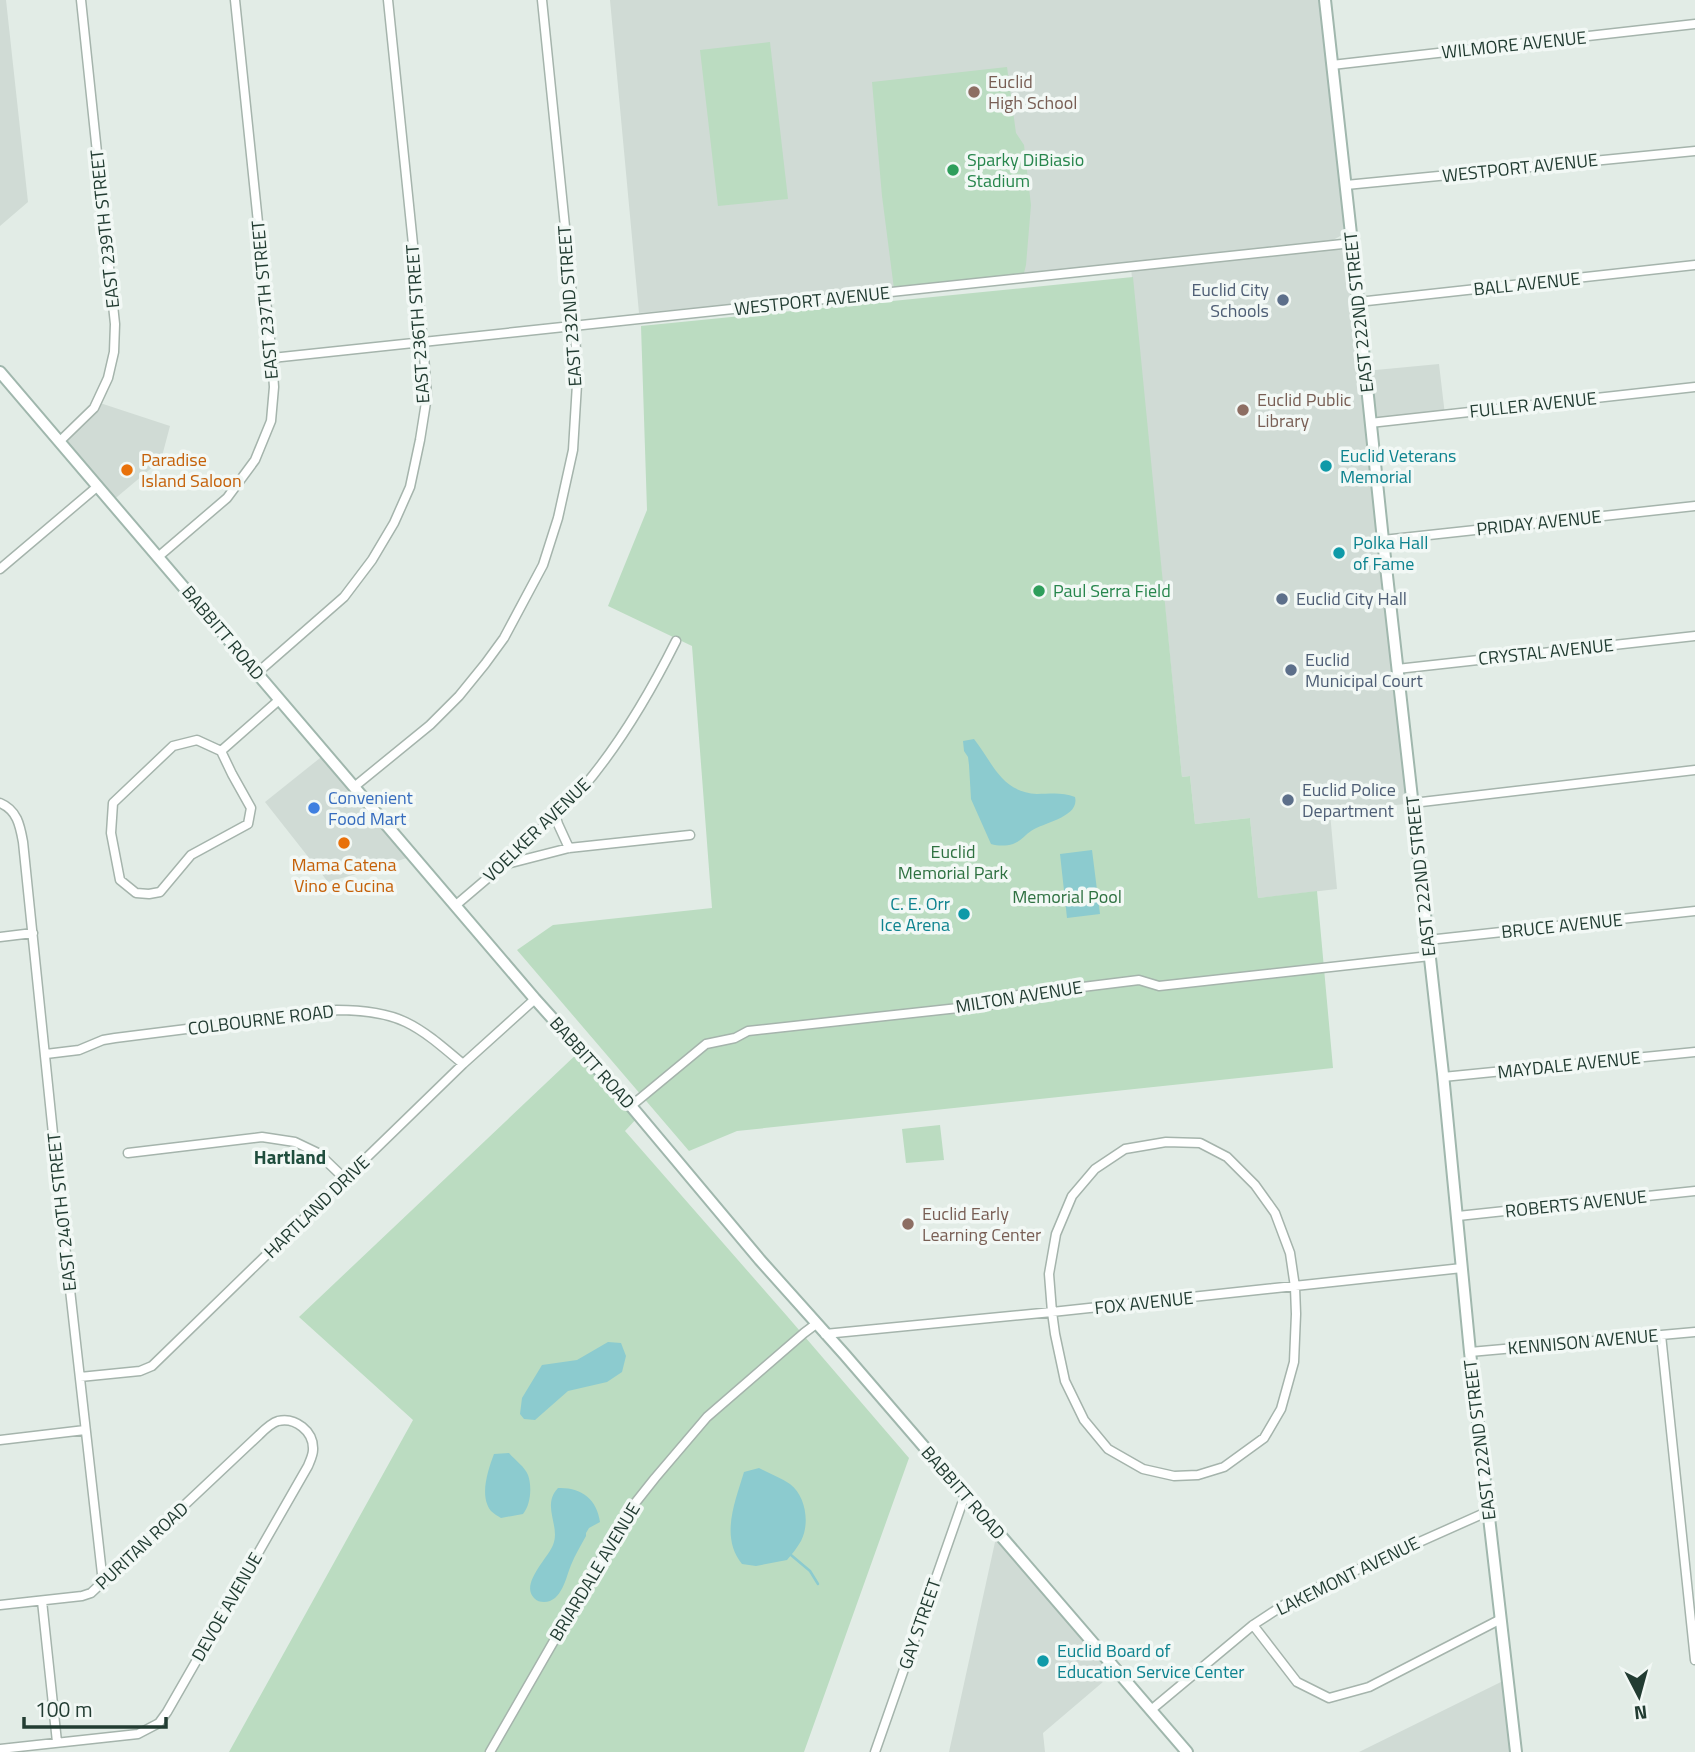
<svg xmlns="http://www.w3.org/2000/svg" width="1695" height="1752" font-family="'Titillium Web',sans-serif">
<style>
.built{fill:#d0dbd5}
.green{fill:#bbdcc1}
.water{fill:#8ccbcf}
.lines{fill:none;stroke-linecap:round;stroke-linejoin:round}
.stream{stroke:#8ccbcf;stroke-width:2.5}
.street-casing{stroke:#a5b4ac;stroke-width:11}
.secondary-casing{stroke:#a0b7ad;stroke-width:14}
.street{stroke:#fff;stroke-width:8}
.secondary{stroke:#fff;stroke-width:10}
.education-dot{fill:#8d6e63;stroke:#f2f8f5;stroke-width:2.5}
.leisure-dot{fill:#2e9e5b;stroke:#f2f8f5;stroke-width:2.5}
.service-dot{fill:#5c6f8a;stroke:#f2f8f5;stroke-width:2.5}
.culture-dot{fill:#0f9aa8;stroke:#f2f8f5;stroke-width:2.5}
.food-dot{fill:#e8710a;stroke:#f2f8f5;stroke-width:2.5}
.shop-dot{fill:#3f7fe0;stroke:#f2f8f5;stroke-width:2.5}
.labels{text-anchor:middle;stroke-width:7;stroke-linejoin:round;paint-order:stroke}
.street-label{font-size:18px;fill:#223c32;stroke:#f2f8f5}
.education-label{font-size:18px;fill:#785e54;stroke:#f2f8f5;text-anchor:start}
.leisure-label{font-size:18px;fill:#27864d;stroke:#f2f8f5;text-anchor:start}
.service-label{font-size:18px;fill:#4e5e75;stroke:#f2f8f5;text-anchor:start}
.culture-label{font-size:18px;fill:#0d838f;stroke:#f2f8f5;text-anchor:start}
.food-label{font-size:18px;fill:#c56008;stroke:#f2f8f5;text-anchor:start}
.shop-label{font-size:18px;fill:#366cbe;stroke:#f2f8f5;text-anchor:start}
.park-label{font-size:18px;fill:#2e7141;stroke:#f2f8f5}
.neighbourhood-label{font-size:19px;font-weight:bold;fill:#1f4d3d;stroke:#f2f8f5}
</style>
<rect width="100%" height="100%" fill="#e2ece6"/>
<!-- built -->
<path class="built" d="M0,0H6L28,202L0,226Z
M610,0H1320L1340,184L1344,234L1333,240L996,280L639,313Z
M1352,243L1365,371L1439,364L1445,415L1371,423L1413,803L1330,813L1337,889L1258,898L1250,818L1195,824L1190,776L1182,777L1131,268Z
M97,402L170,426L161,460L111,502L60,441Z
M325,754L413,856L363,872L328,882L265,802Z
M997,1533L1117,1670L1043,1733L1045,1752H949Z
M1507,1679L1516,1752H1359Z"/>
<!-- green -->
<path class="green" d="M770,42L788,199L718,206L700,50Z
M1007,67L1016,133L1024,145L1031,205L1026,265L1023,277L894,289L882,196L872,82Z
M1133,277L1182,777L1190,776L1195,824L1250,818L1258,898L1317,891L1333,1068L737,1131L689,1151L517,950L553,925L712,908L692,646L608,606L647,510L641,326Z
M581,1050L639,1116L625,1131L787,1316L909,1458L804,1752H229L413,1420L299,1317Z
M940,1125L944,1160L906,1163L902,1129Z"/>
<!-- water -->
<path class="water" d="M974,739C993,763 1001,792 1037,794C1051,794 1062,792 1075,797C1080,817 1044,822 1031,831C1025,835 1021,841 1013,844C1006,846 998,846 991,844L971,799L969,765L968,757L964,751L963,741Z
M1092,850L1100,914L1067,918L1060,854Z
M608,1342L621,1343L626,1356L622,1372L607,1382L568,1391L535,1420L524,1419L520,1414L522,1398L542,1365L577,1360Z
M509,1453C515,1460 525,1467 528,1475C532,1486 531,1504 523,1514L501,1518C498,1516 494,1514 491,1511C479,1496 488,1470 494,1454Z
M759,1468C769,1473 781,1478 790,1484C806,1496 810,1524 801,1541C797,1548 792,1554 787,1560L756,1566L742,1564C720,1537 735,1502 744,1472Z
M558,1488C581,1487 597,1499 600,1522L589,1528L586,1533V1536C581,1545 575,1555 571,1565C566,1577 562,1602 544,1602C540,1602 537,1601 534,1598C520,1584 548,1558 553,1545C561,1526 541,1506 558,1488Z"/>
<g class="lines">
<!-- stream -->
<path class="stream" d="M791,1555L810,1571L818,1584"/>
<defs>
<path id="street" d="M1332,65L1695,24
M1346,185L1695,151
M1358,302L1695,265
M272,358L1352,243
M1370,423L1695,387
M60,441L94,408L108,378L114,352L115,324L81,0
M1383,540L1695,506
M158,557L227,498L255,460L271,421L274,387L272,358L235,0
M0,569L98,486
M1397,669L1695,636
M257,673L344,597L372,560L394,523L410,487L420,440L427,396L423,342L388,0
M197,740L221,751L232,774L251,808L248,824L191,855L160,892L149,894L136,893L120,880L111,833L113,803L173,746Z
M221,751L279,700
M354,787L430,725L459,696L485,664L504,638L543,565L558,518L573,450L577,384L575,325L542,0
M0,803C17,810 20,825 23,842L59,1192L103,1583
M1413,803L1695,770
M555,814L558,824L569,848
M507,864L569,848L690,835
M456,905L503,865L580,791C619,746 649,695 676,641
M0,937L33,933
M1428,940L1695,911
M46,1054L79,1050L103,1040L115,1038L337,1010C400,1010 417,1025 463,1064
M1443,1077L1695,1052
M631,1106L706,1044L735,1038L748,1031L995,1004L1010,996L1139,980L1159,986L1430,956
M1166,1142L1200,1143L1227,1157L1255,1185L1275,1213L1290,1253L1295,1287L1296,1314L1294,1362L1281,1409L1264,1438L1224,1467L1198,1475L1174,1476L1143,1469L1108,1449L1084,1420L1065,1381L1055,1334L1052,1312L1049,1274L1056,1234L1072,1196L1095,1169L1125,1149Z
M128,1153L262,1137L295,1142L318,1153L345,1179
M1458,1216L1695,1191
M825,1334L1052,1312L1462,1268
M1661,1335L1695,1660
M1470,1352L1695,1332
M80,1377L140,1371L152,1366L463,1064L535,999
M0,1440L85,1430
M42,1601L57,1742
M0,1605L82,1596L91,1593L259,1435C264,1430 271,1423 278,1421C295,1417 314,1431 313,1450C313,1455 310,1461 308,1466L167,1712L159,1723L138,1734L0,1749
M1253,1625L1297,1682L1329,1698L1369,1687L1501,1619
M1151,1710L1253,1625L1296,1597L1489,1511
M490,1752L628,1512L655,1478L707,1417L804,1333L816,1324
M875,1752L965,1495"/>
<path id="secondary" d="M1325,0L1352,243L1383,540L1443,1074L1470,1352L1516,1752
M0,372L535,999L631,1106L760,1260L845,1355L1187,1752"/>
</defs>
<!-- street casing -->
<use href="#street" class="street-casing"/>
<!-- secondary casing -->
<use href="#secondary" class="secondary-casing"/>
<!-- street -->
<use href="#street" class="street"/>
<!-- secondary -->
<use href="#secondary" class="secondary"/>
</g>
<!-- markers -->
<g class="education-dot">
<circle cx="974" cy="92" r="7"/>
<circle cx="1243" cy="410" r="7"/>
<circle cx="908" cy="1224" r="7"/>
</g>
<g class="leisure-dot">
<circle cx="953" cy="170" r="7"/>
<circle cx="1039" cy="591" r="7"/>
</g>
<g class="service-dot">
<circle cx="1283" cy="300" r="7"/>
<circle cx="1282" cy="599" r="7"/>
<circle cx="1291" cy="670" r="7"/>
<circle cx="1288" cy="800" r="7"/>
</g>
<g class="culture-dot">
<circle cx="1326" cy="466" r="7"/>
<circle cx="1339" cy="553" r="7"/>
<circle cx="964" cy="914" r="7"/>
<circle cx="1043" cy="1661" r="7"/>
</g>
<g class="food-dot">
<circle cx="127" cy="470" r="7"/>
<circle cx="344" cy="843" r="7"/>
</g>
<circle class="shop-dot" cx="314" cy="808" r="7"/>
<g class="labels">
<!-- street labels -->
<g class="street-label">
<text transform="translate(1514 45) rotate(-6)" y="6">WILMORE AVENUE</text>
<text transform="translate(1520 168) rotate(-6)" y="6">WESTPORT AVENUE</text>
<text transform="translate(105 229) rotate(-96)" y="6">EAST 239TH STREET</text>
<text transform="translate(1527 284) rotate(-6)" y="6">BALL AVENUE</text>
<text transform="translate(265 300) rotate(-95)" y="6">EAST 237TH STREET</text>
<text transform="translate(812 301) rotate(-6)" y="6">WESTPORT AVENUE</text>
<text transform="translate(570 306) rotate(-94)" y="6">EAST 232ND STREET</text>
<text transform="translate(1359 312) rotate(-96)" y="6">EAST 222ND STREET</text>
<text transform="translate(418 324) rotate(-94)" y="6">EAST 236TH STREET</text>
<text transform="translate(1533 405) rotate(-6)" y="6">FULLER AVENUE</text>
<text transform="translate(1539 523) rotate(-6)" y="6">PRIDAY AVENUE</text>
<text transform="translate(223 633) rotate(50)" y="6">BABBITT ROAD</text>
<text transform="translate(1546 652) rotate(-6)" y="6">CRYSTAL AVENUE</text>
<text transform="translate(537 830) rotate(-44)" y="6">VOELKER AVENUE</text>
<text transform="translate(1421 876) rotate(-96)" y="6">EAST 222ND STREET</text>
<text transform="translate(1562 926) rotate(-6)" y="6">BRUCE AVENUE</text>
<text transform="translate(1019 997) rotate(-9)" y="6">MILTON AVENUE</text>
<text transform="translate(261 1020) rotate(-7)" y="6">COLBOURNE ROAD</text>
<text transform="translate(592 1063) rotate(48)" y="6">BABBITT ROAD</text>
<text transform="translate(1569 1065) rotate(-6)" y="6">MAYDALE AVENUE</text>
<text transform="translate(1576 1204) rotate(-6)" y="6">ROBERTS AVENUE</text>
<text transform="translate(317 1207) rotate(-44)" y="6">HARTLAND DRIVE</text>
<text transform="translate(62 1212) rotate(-96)" y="6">EAST 240TH STREET</text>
<text transform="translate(1144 1303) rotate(-6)" y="6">FOX AVENUE</text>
<text transform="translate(1583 1342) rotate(-5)" y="6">KENNISON AVENUE</text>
<text transform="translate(1480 1440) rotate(-97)" y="6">EAST 222ND STREET</text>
<text transform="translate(963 1493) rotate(49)" y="6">BABBITT ROAD</text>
<text transform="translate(142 1546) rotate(-43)" y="6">PURITAN ROAD</text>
<text transform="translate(595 1572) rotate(-59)" y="6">BRIARDALE AVENUE</text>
<text transform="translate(1348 1576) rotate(-26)" y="6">LAKEMONT AVENUE</text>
<text transform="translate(227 1607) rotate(-60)" y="6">DEVOE AVENUE</text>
<text transform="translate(920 1624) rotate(-71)" y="6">GAY STREET</text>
</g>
<!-- education labels -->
<g class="education-label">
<text x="988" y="88">Euclid<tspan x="988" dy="21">High School</tspan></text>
<text x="1257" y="406">Euclid Public<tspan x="1257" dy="21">Library</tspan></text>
<text x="922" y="1220">Euclid Early<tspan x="922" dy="21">Learning Center</tspan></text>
</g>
<!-- leisure labels -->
<g class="leisure-label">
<text x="967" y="166">Sparky DiBiasio<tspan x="967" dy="21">Stadium</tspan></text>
<text x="1053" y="597">Paul Serra Field</text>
</g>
<!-- service labels -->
<g class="service-label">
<text x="1269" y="296" text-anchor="end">Euclid City<tspan x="1269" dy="21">Schools</tspan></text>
<text x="1296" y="605">Euclid City Hall</text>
<text x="1305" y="666">Euclid<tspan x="1305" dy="21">Municipal Court</tspan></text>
<text x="1302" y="796">Euclid Police<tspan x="1302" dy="21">Department</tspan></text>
</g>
<!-- culture labels -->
<g class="culture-label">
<text x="1340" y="462">Euclid Veterans<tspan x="1340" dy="21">Memorial</tspan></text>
<text x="1353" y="549">Polka Hall<tspan x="1353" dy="21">of Fame</tspan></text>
<text x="950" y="910" text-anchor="end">C. E. Orr<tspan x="950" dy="21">Ice Arena</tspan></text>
<text x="1057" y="1657">Euclid Board of<tspan x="1057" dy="21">Education Service Center</tspan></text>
</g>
<!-- food labels -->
<g class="food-label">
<text x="141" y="466">Paradise<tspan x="141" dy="21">Island Saloon</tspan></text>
<text x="344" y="871" text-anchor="middle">Mama Catena<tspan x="344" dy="21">Vino e Cucina</tspan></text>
</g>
<!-- shop labels -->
<g class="shop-label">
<text x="328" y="804">Convenient<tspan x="328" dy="21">Food Mart</tspan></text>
</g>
<!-- park labels -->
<g class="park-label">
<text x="953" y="858">Euclid<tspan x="953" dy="21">Memorial Park</tspan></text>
<text x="1067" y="903">Memorial Pool</text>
</g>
<!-- neighbourhood labels -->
<g class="neighbourhood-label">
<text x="290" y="1164">Hartland</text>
</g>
</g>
<!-- north arrow -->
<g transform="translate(1639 1696) rotate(174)" stroke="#f2f8f5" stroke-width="5" paint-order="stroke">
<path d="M0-5L12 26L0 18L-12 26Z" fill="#223c32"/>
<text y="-10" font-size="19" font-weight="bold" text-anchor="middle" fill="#223c32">N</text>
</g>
<!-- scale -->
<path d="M24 1717v10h142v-10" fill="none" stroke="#223c32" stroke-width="3.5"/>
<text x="35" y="1717" font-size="21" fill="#223c32" stroke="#f2f8f5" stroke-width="5" paint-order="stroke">100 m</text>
</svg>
